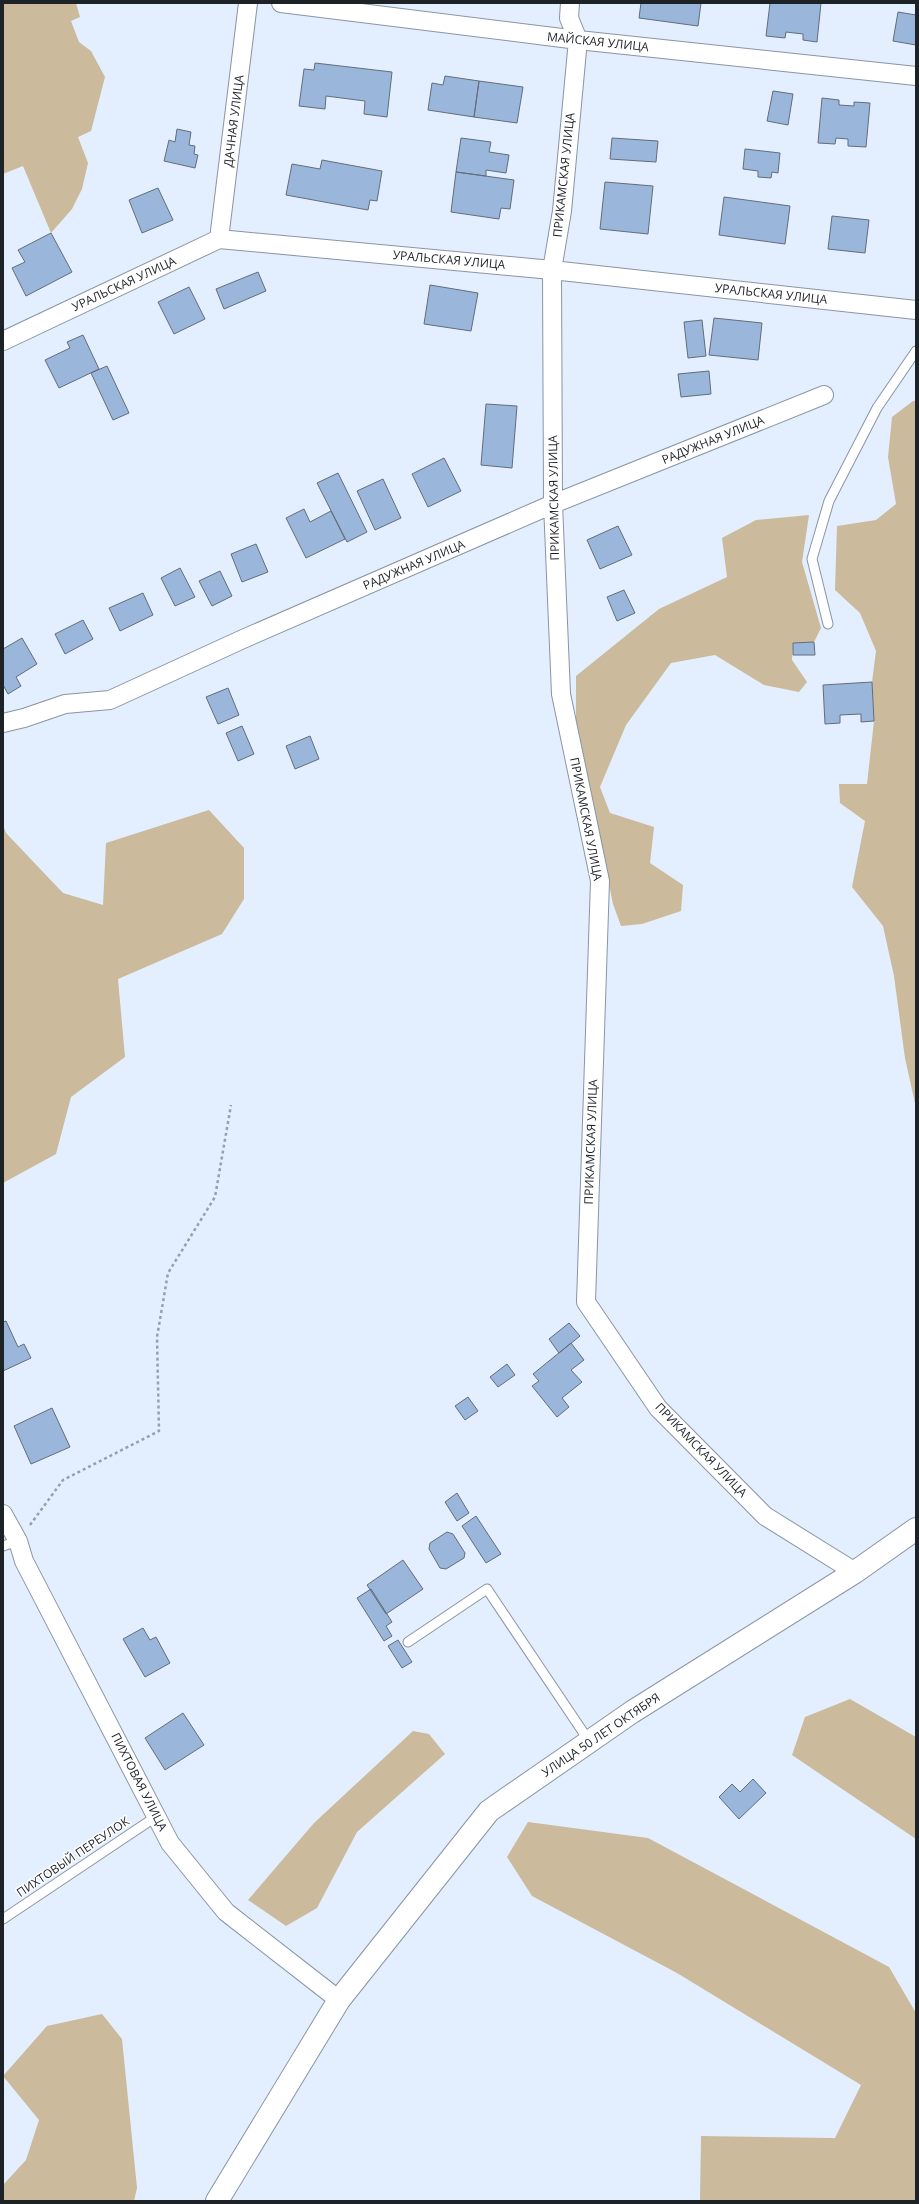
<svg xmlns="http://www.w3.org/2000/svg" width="919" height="2204" font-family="'Open Sans',sans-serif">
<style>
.green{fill:#cbba9b}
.building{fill:#9ab7db;stroke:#626d7a}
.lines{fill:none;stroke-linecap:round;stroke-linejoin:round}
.service-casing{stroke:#8a95a3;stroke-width:11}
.minor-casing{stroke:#8a95a3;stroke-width:20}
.secondary-casing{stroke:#8a95a3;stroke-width:24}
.path{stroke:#969faa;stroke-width:2.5;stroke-dasharray:3 3;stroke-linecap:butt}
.service{stroke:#fff;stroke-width:9}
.minor{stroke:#fff;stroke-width:18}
.secondary{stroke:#fff;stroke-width:22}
.labels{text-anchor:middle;stroke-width:3;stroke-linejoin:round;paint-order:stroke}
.street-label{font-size:12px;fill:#1d2227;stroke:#fff}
</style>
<rect width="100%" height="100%" fill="#e3effe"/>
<!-- green -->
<path class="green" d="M3,3H76L80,17L71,21L79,42L91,51L105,77L91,131L78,137L88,163L82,189L72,209L51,233L23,166L3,174Z
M913,401H916V1108L905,1058L894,976L883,926L852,887L865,821L840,803L839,784H867L874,721L872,682L876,651L860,613L835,590L837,526L876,520L896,504L888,457L892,417Z
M809,515L802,562L821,628L814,642L793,643L792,660L807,682L799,692L764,685L715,655L671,663L626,725L600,787L610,813L654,827L650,863L683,885L681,911L642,924L621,926L613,904L576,720V676L659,609L727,577L722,538L756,520Z
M209,810L244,848V899L222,934L118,979L125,1057L71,1097L56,1154L3,1183V825L6,833L63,893L103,905L106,843Z
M850,1699L916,1737V1839L792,1755L805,1717Z
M413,1731L429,1734L445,1754L357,1832L317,1908L286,1926L248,1900L314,1823Z
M528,1822L648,1838L889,1967L916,2013V2201H700L701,2136L835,2138L861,2085L677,1973L532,1896L507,1857Z
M102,2014L122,2039L137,2188L134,2201H3V2185L26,2160L39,2120L3,2076L47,2026Z"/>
<!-- building -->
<path class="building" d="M641,3H701L698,26L639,18Z
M770,3H821L817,42L803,40V34L786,32L785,38L766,36Z
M898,12L916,15V45L893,41Z
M315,63L392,72L387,117L364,114L365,101L326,96L325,109L299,106L304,69L314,70Z
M445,76L479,81L474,117L428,110L432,83L443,85Z
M479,81L523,87L517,123L474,117Z
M773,91L793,94L788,125L767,121Z
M822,98L839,100V105L854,106V102L870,103L866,147L848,146V139L836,138L835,144L818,143Z
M177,129L191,132L189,145L195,146L194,154L198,155L195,168L164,161L169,140L175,142Z
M461,138L491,142L489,152L509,155L506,173L486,170V176L456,172Z
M612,138L658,141L656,162L610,159Z
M745,149L780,153L778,173L772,172L771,178L758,177V171L743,169Z
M322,160L382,171L377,201L370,200L368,210L286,195L292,164L320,169Z
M456,172L514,180L510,209L501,208L499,219L451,212Z
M605,182L653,186L648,234L600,229Z
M158,188L173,220L142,233L129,200Z
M724,197L790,206L785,244L719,235Z
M832,216L869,220L865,253L828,249Z
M51,233L72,272L26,296L12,268L25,262L18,250Z
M258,272L266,291L224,309L216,289Z
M430,285L478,293L471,331L424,324Z
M189,287L205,319L174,334L158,302Z
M714,318L762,323L758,360L709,355Z
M702,320L706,356L688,358L684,322Z
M83,335L99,369L59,388L45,360L70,348L67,342Z
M107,366L129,413L113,420L91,373Z
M709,371L711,394L681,397L678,374Z
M486,404L517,406L512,468L481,465Z
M444,458L461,491L428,507L412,474Z
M338,473L367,532L347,542L317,483Z
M383,479L401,518L375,530L357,491Z
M304,509L310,522L331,511L345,539L306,558L286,518Z
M618,526L632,555L600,569L587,540Z
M256,544L268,572L242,582L231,554Z
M180,568L195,597L175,606L161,578Z
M220,571L232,596L212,606L199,581Z
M624,590L635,613L617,621L607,597Z
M143,593L153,615L120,631L109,608Z
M83,620L93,639L65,654L55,634Z
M22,638L37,664L16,677L21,686L8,694L3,685V649Z
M814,642L815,655H793V643Z
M872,682L874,721L861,722V714L840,715V723L825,724L823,685Z
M228,688L239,715L218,724L206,697Z
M242,726L254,754L238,761L226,733Z
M310,736L319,759L295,769L286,746Z
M6,1321L18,1347L24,1344L31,1358L3,1371V1322Z
M569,1323L580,1336L559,1353L549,1339Z
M571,1343L584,1360L571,1370L582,1382L562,1398L569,1407L557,1417L532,1386L539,1381L533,1374Z
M507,1364L515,1375L498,1387L490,1377Z
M468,1397L478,1411L465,1420L455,1406Z
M52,1408L70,1447L31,1464L14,1426Z
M457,1493L469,1513L457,1521L445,1502Z
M476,1516L501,1554L486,1563L462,1526Z
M447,1532L453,1534L465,1553L464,1558L446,1569L440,1568L429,1549L430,1543Z
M403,1560L423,1589L386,1614L367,1585Z
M371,1589L392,1622L386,1626L392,1636L384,1641L357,1598Z
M143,1628L150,1640L156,1637L170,1663L145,1677L123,1639Z
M398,1640L412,1662L402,1668L388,1646Z
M183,1713L204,1745L165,1770L145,1738Z
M753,1779L766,1793L739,1819L719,1797L732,1784L740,1792Z"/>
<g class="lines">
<defs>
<path id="service" d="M828,624L812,559L829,501L877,408L916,351
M3,1546L18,1541
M408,1642L487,1589L589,1741
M3,1919L157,1816"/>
<path id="minor" d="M281,3L578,40L916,76
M570,3L569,18L578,40L562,211L552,270L553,504L561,694L600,881L586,1302L658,1408L765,1516L855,1572
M219,239L248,3
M3,341L219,239L552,270L916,310
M3,723L24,718L65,704L110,700L243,639L553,504L824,395
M3,1514L18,1541L24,1561L170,1843L226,1912L339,2000"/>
<path id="secondary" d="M217,2201L339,2000L489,1811L632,1712L855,1572L916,1529"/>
</defs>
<!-- service casing -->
<use href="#service" class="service-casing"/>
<!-- minor casing -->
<use href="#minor" class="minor-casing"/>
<!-- secondary casing -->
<use href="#secondary" class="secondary-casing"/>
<!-- path -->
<path class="path" d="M30,1525L63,1480L159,1431L157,1337L168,1273L215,1197L231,1105"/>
<!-- service -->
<use href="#service" class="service"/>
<!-- minor -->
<use href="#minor" class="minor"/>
<!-- secondary -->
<use href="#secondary" class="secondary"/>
</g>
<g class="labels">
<!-- street labels -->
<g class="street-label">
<text transform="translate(598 42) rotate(6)" y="4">МАЙСКАЯ УЛИЦА</text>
<text transform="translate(234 121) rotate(-83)" y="4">ДАЧНАЯ УЛИЦА</text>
<text transform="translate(564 175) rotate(-84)" y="4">ПРИКАМСКАЯ УЛИЦА</text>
<text transform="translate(449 260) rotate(5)" y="4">УРАЛЬСКАЯ УЛИЦА</text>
<text transform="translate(124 284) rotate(-25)" y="4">УРАЛЬСКАЯ УЛИЦА</text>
<text transform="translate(771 294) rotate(6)" y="4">УРАЛЬСКАЯ УЛИЦА</text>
<text transform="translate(713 440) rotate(-22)" y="4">РАДУЖНАЯ УЛИЦА</text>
<text transform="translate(554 498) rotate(-91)" y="4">ПРИКАМСКАЯ УЛИЦА</text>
<text transform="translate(414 565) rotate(-23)" y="4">РАДУЖНАЯ УЛИЦА</text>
<text transform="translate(586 819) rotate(79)" y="4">ПРИКАМСКАЯ УЛИЦА</text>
<text transform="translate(591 1142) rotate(-88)" y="4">ПРИКАМСКАЯ УЛИЦА</text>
<text transform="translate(701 1450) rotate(46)" y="4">ПРИКАМСКАЯ УЛИЦА</text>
<text transform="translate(601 1735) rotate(-34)" y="4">УЛИЦА 50 ЛЕТ ОКТЯБРЯ</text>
<text transform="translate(139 1782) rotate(63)" y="4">ПИХТОВАЯ УЛИЦА</text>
<text transform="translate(73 1857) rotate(-34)" y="4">ПИХТОВЫЙ ПЕРЕУЛОК</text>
</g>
</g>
<!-- border -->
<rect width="919" height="2204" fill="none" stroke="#1d2227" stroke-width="8"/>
</svg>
